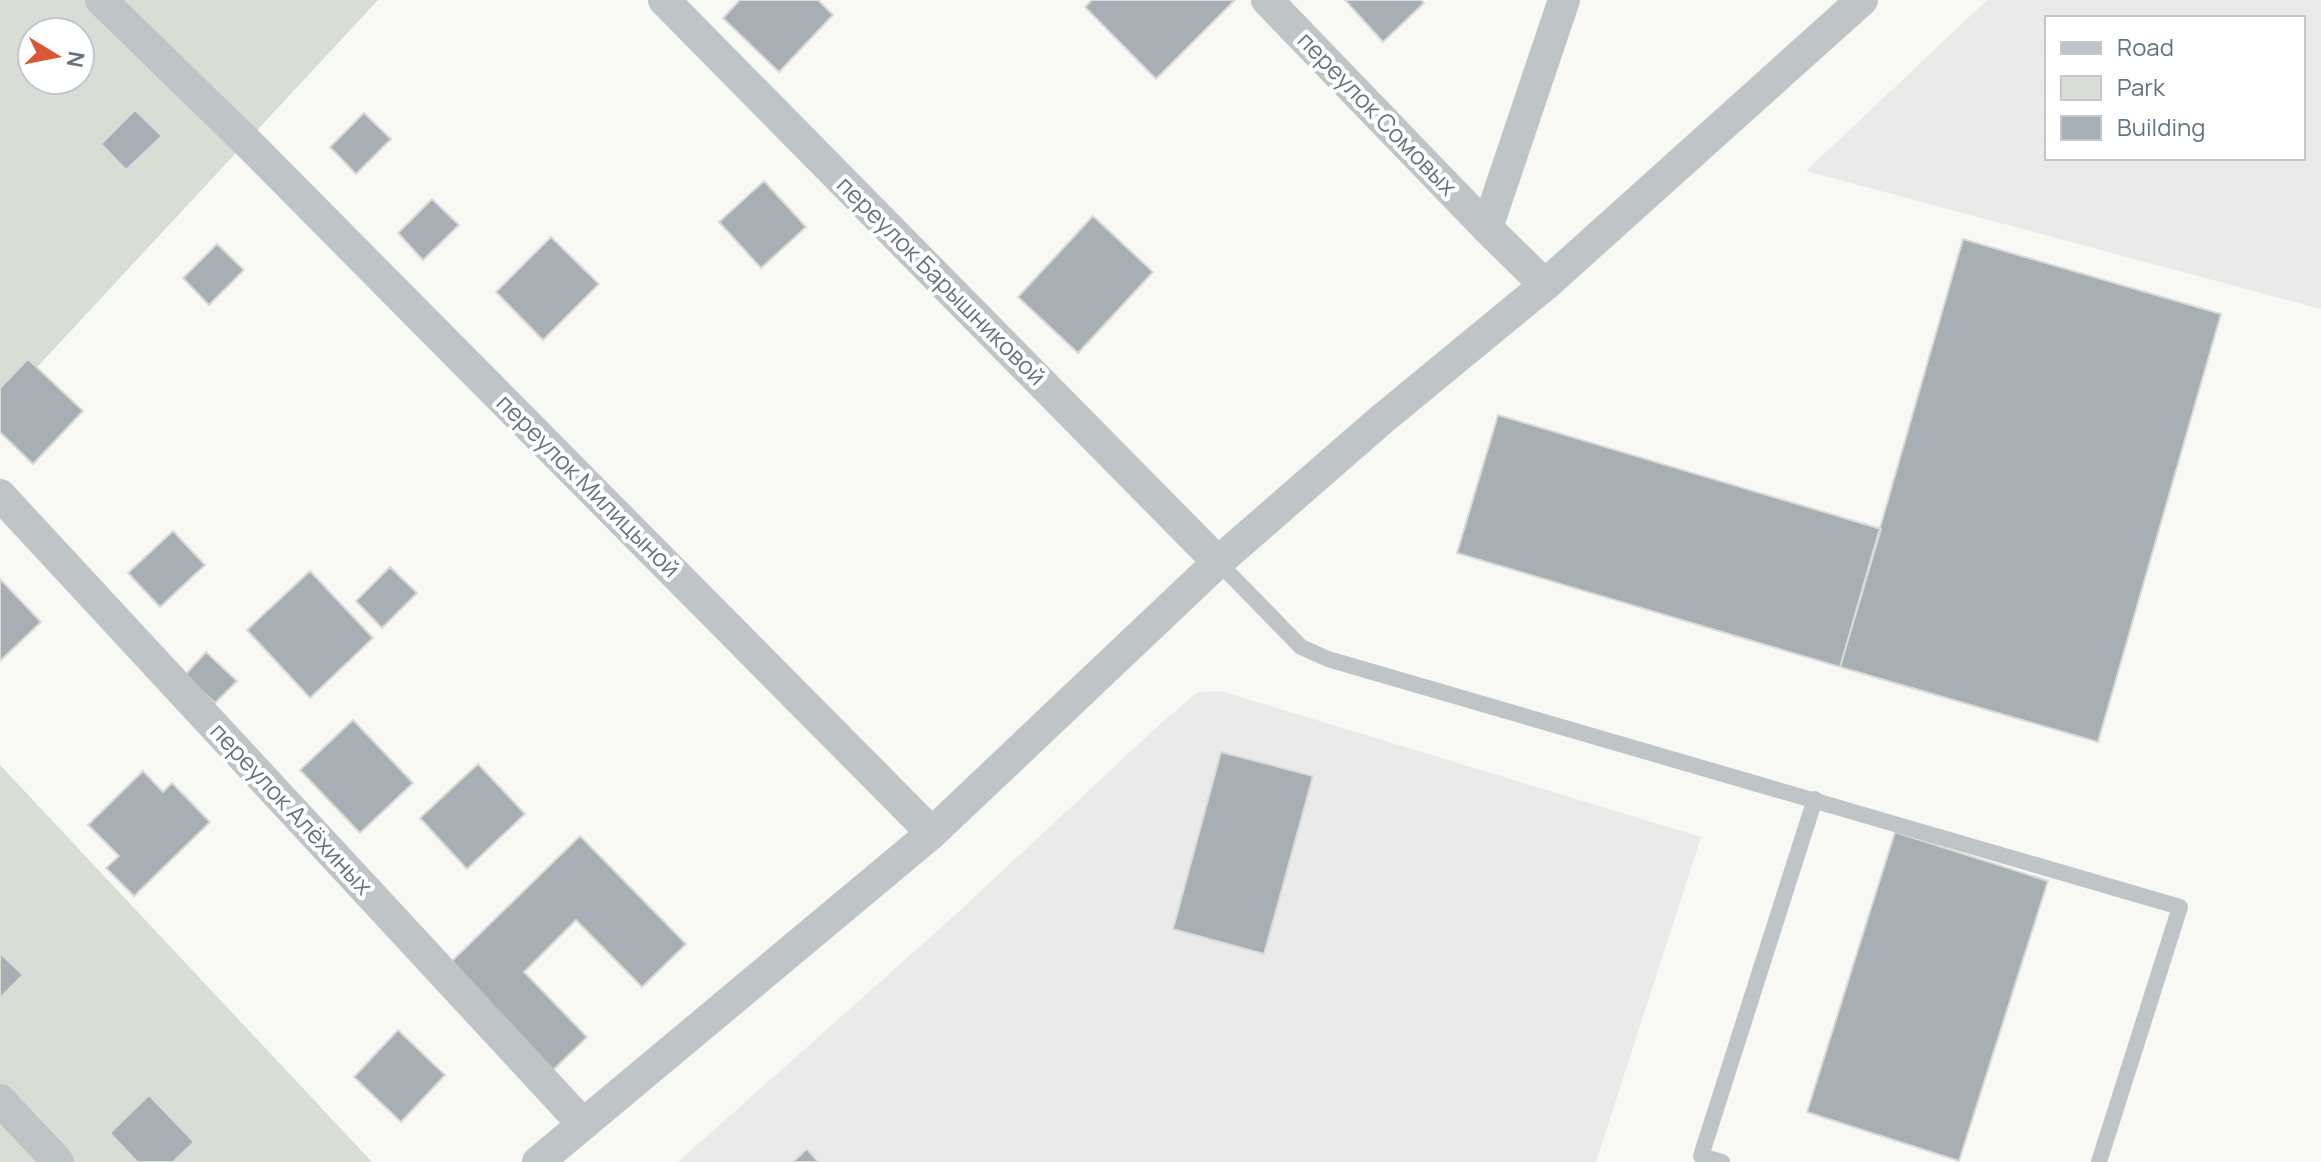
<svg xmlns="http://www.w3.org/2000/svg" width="2321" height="1162" font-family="Manrope,sans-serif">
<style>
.built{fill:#e9eae9;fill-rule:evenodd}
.green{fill:#d8ddd5;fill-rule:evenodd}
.building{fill:#a7afb5;stroke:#dadad8;stroke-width:2}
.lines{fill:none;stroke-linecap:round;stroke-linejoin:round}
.lane{stroke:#bfc4c7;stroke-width:16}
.street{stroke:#bfc4c7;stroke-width:32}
.labels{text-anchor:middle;stroke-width:8;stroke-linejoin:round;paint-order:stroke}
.street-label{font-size:24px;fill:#65747f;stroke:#fff}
</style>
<rect width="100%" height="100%" fill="#f8f8f5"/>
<!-- built -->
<path class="built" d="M1987,0H2321V309L1806,171ZM2047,18H2303V158H2047Z
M1221,691L1701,837L1596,1162H678L954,916L1159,725L1198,692Z"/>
<!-- green -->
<path class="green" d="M0,0H378L0,407ZM32,32H80V80H32Z
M0,765L372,1162H0Z"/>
<!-- building -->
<path class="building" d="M740,0H818L833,15L779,72L723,18Z
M1092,0H1235L1156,79L1085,7Z
M1345,0H1421L1424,3L1383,42Z
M135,110L162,136L126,170L101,144Z
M364,113L391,139L356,174L330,147Z
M764,181L806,227L761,268L719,222Z
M432,199L459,225L423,260L398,233Z
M1093,216L1153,272L1078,353L1018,297Z
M551,237L599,284L543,340L496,292Z
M1963,239L2221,314L2098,742L1840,667Z
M217,244L244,270L209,305L183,278Z
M28,359L83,411L33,464L0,432V388Z
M1498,415L1881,529L1840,667L1457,553Z
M173,531L205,565L160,607L128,573Z
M390,567L417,593L382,628L356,601Z
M310,571L373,638L310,698L247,630Z
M0,579L41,622L0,661Z
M206,652L237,681L215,703L185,675Z
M353,720L413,783L360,833L300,770Z
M1221,752L1313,776L1264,954L1173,929Z
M478,764L525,814L467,869L420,818Z
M143,771L163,792L172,783L210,822L134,896L106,868L119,856L88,825Z
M1895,832L2048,881L1959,1161L1807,1112Z
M580,836L686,944L642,987L576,920L524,972L587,1037L552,1071L448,965Z
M0,953L23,975L0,998Z
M398,1030L445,1075L401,1122L354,1077Z
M149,1095L194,1142L173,1162H137L110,1133Z
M807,1149L818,1162H793Z"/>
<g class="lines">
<!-- lane -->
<path class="lane" d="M1218,562L1301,647L1328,659L2180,907L2099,1162
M1722,1162L1701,1156L1815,799"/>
<!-- street -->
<path class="street" d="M101,0L245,140L932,833
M664,0L1218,562
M1267,0L1487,228
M1545,285L1487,228L1564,0
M0,495L582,1123
M0,1100L58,1162
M538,1162L932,833L1218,562L1381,420L1545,285L1862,0"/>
</g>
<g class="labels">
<!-- street labels -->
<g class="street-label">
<text transform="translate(1377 114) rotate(46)" y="8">переулок Сомовых</text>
<text transform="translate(941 281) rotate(45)" y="8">переулок Барышниковой</text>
<text transform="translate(588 486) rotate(45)" y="8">переулок Милицыной</text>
<text transform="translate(291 809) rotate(47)" y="8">переулок Алёхиных</text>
</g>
</g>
<!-- legend -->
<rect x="2045" y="16" width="260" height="144" fill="#ffffff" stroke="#c1c7cc" stroke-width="2"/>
<rect x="2061" y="42" width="40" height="12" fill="#bfc4c7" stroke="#c1c7cc" stroke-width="2"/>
<text x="2117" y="56" font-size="24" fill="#65747f">Road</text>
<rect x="2061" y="76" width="40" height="24" fill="#d8ddd5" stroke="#c1c7cc" stroke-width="2"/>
<text x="2117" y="96" font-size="24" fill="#65747f">Park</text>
<rect x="2061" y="116" width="40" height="24" fill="#a7afb5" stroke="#c1c7cc" stroke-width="2"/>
<text x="2117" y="136" font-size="24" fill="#65747f">Building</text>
<!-- north arrow -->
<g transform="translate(56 56) rotate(100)"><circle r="38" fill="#ffffff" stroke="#c1c7cc" stroke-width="2"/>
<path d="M0-6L14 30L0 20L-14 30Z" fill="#d95734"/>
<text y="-12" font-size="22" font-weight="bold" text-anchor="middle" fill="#65747f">N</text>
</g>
</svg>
